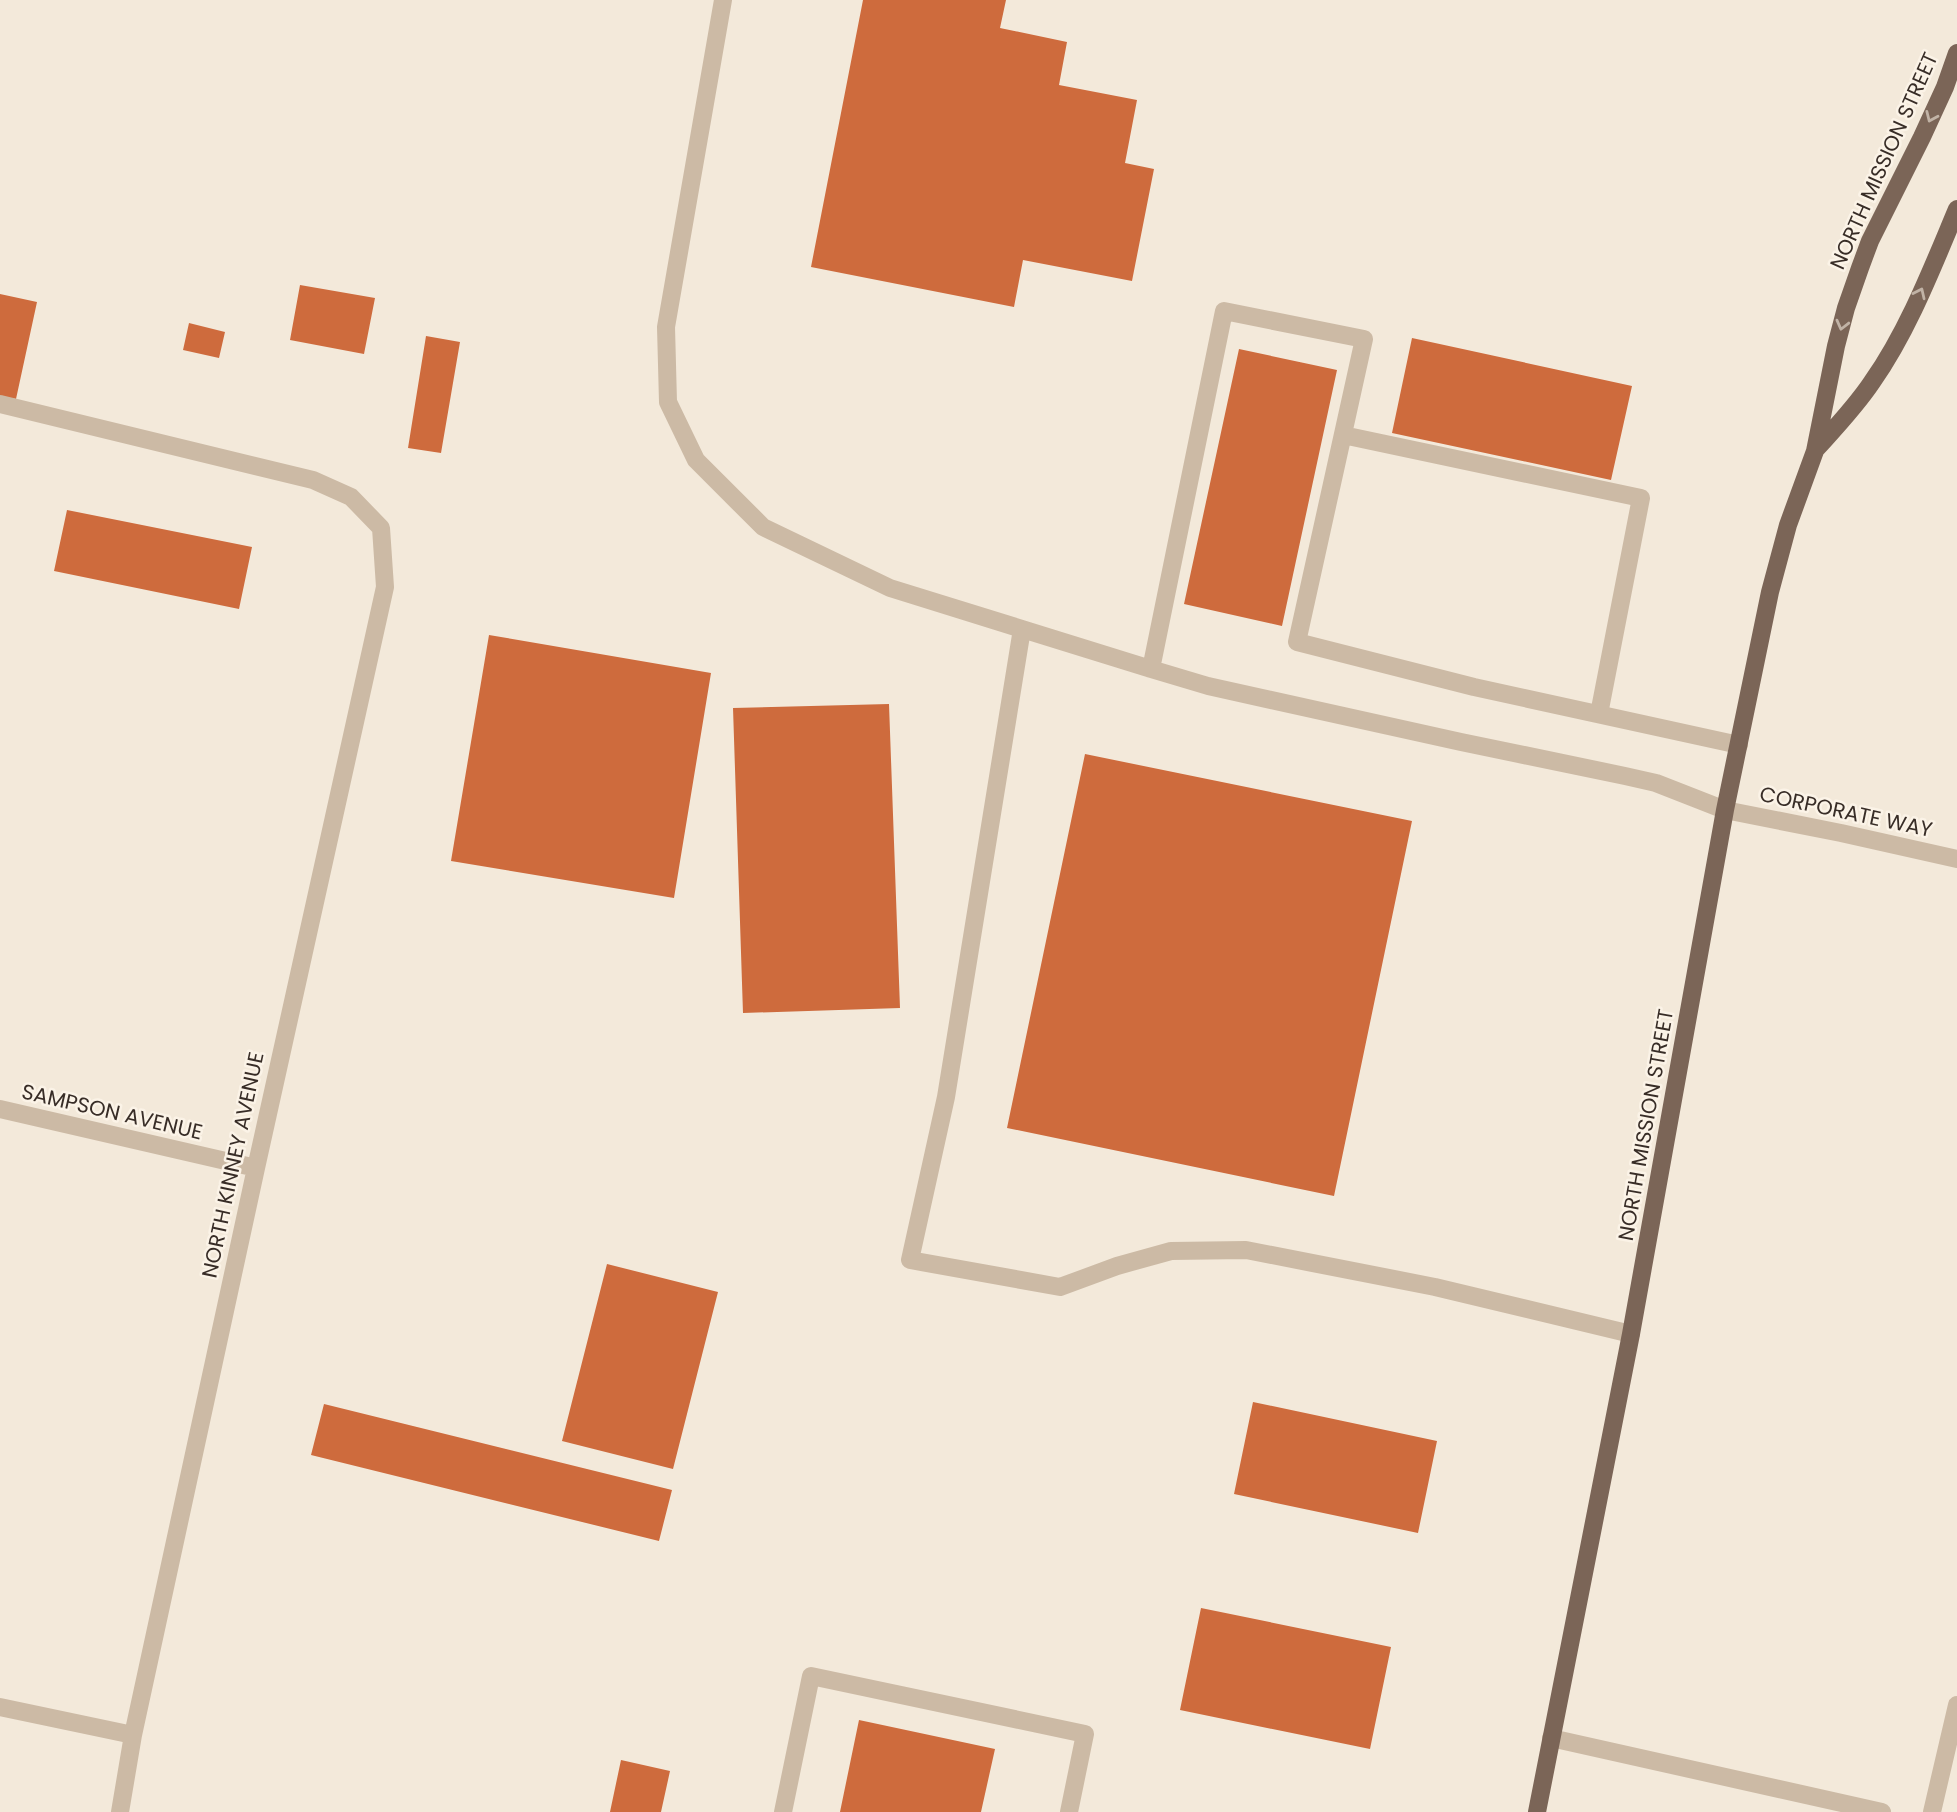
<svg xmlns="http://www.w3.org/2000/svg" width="1957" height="1812" font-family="Poppins,sans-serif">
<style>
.building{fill:#ce6b3d}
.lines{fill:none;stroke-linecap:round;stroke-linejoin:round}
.service{stroke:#ccbaa5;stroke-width:18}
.minor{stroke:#ccbaa5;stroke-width:18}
.primary{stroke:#7b6557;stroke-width:18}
.oneway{stroke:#c1b3a6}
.labels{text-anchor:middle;stroke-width:5;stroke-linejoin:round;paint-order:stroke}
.street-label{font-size:21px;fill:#382d27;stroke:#fbf3e7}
</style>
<rect width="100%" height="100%" fill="#f3e9da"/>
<!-- building -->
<path class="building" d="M863,0H1006L1000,28L1067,42L1059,85L1137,100L1125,163L1154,169L1132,281L1023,260L1014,307L811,267Z
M300,285L375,298L364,354L290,340Z
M0,294L37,302L16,399L0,396Z
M189,323L225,332L219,358L183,350Z
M426,336L460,342L441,453L408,448Z
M1412,338L1632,386L1611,480L1392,433Z
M1239,349L1337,370L1282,626L1184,604Z
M67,510L252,547L239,609L54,571Z
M489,635L711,673L674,898L451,861Z
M889,704L900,1008L743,1013L733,708Z
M1085,754L1412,821L1334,1196L1007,1128Z
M607,1264L718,1292L673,1469L562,1441Z
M1253,1402L1437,1441L1418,1533L1234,1494Z
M324,1404L672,1490L659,1541L311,1455Z
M1201,1608L1391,1647L1370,1749L1180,1710Z
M859,1720L995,1749L981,1812H840Z
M621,1760L670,1771L661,1812H610Z"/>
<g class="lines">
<!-- service -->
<path class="service" d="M723,0L666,327L668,402L696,460L763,527L890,588L1151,669L1208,686L1461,742L1625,776L1656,783L1725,810
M1343,435L1641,498L1599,714
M1022,629L946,1097L910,1260L1060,1287L1117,1266L1171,1251L1246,1250L1435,1287L1631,1334
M1151,669L1224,311L1364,339L1297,642L1474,687L1739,745
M1551,1738L1882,1812
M783,1812L811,1676L1085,1734L1069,1812
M1932,1812L1957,1705"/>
<!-- minor -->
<path class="minor" d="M0,404L313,480L351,497L381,528L385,587L256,1168L133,1735L120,1812
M1725,810L1841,833L1957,859
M0,1109L256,1168
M0,1707L133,1735"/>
<!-- primary -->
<path class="primary" d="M1817,448C1836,427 1856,406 1872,382C1908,331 1933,266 1957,209
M1537,1812L1631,1334L1725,810L1770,592L1788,525L1815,451L1836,346L1846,308L1860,268L1870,241L1922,137L1945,87L1957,53"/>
</g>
<!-- one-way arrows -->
<defs><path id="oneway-chevron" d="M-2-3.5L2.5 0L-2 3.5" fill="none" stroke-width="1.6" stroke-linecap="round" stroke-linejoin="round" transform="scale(1.75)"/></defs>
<g class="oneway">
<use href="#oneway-chevron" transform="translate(1931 117) rotate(114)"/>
<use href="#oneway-chevron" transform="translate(1920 293) rotate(-65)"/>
<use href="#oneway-chevron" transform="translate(1842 325) rotate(104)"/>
</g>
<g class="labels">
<!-- street labels -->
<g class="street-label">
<text transform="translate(1884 161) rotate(-66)" y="7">NORTH MISSION STREET</text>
<text transform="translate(1846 812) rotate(12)" y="7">CORPORATE WAY</text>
<text transform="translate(112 1112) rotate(13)" y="7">SAMPSON AVENUE</text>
<text transform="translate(1646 1125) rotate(-80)" y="7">NORTH MISSION STREET</text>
<text transform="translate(233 1165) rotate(-78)" y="7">NORTH KINNEY AVENUE</text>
</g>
</g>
</svg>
